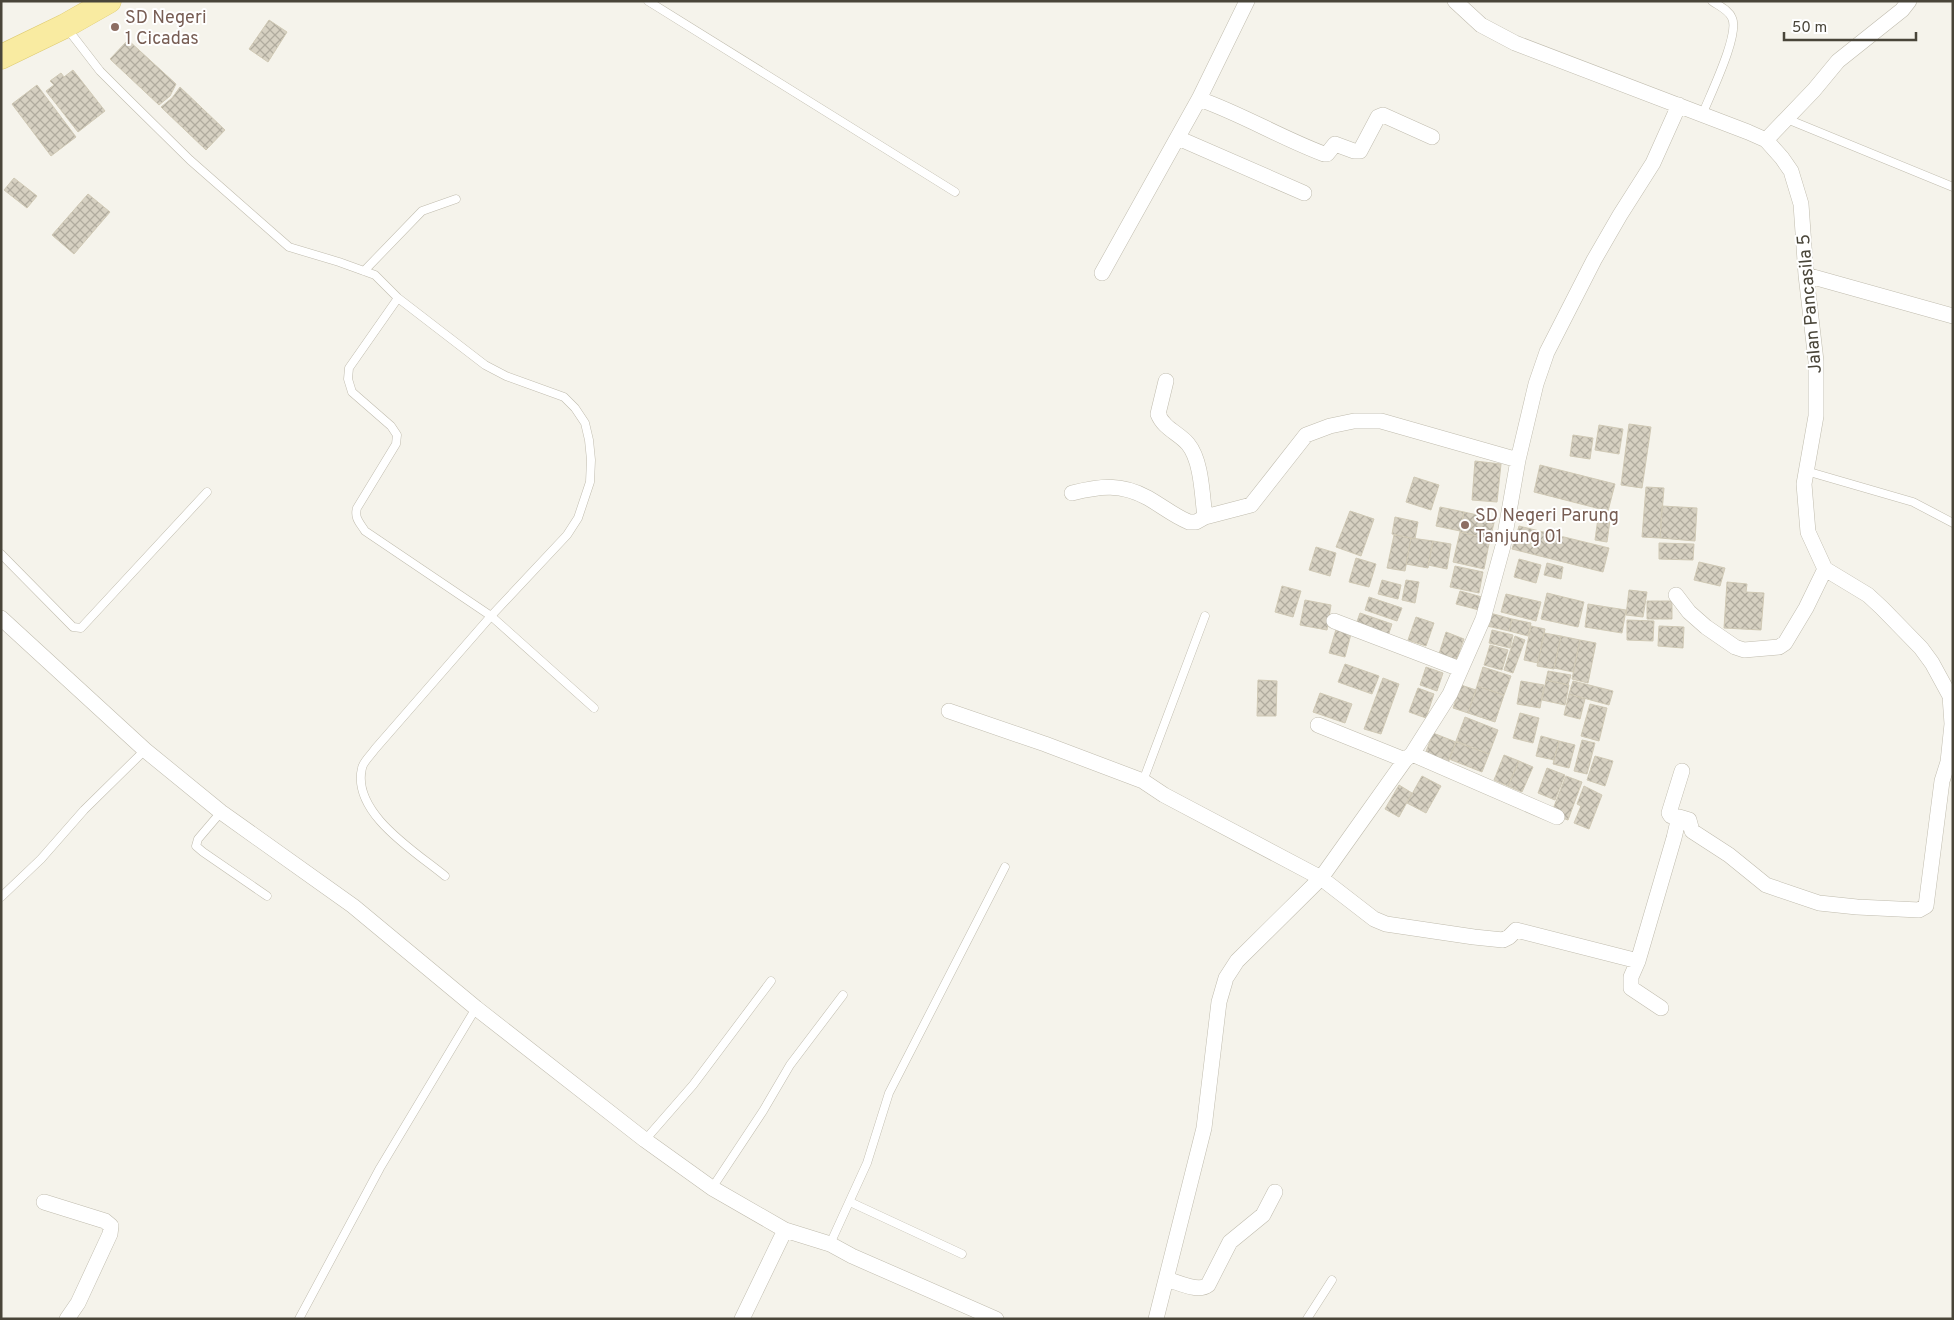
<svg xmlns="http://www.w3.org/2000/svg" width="1954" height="1320" font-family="Overpass,sans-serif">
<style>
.building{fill:url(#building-cross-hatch);stroke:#d0c9b5}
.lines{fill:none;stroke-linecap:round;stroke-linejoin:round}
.lane-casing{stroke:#c0bcae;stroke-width:9}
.street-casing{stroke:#c0bcae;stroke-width:16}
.primary-casing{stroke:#decb70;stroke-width:25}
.lane{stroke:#fff;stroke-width:8}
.street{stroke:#fff;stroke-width:15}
.primary{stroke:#f9eba1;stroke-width:24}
.education-dot{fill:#8d6e63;stroke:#fff;stroke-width:2}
.labels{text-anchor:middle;stroke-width:4;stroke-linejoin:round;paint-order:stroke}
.education-label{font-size:18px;fill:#785e54;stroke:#fff;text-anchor:start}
.street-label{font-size:18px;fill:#494539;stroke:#fff}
</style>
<defs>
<pattern id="building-cross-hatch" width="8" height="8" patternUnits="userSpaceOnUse" patternTransform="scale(1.25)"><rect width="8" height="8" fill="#d6d0c1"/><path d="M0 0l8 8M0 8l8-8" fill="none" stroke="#b0ab9e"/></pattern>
</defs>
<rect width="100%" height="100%" fill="#f5f3eb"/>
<!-- building -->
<path class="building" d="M269,20L287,32L268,62L249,49Z
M128,40L176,84L170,96L159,105L110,59Z
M73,70L105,111L78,132L46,91L54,85L50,81L61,73L64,77Z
M37,85L76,137L51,156L12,104Z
M180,87L225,130L206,150L161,107L172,98Z
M14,178L37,196L27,208L4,190Z
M88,194L110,212L74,254L52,235Z
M1629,424L1651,427L1642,488L1621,485Z
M1599,425L1623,429L1619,454L1595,450Z
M1573,435L1593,438L1590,459L1570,456Z
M1475,461L1501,464L1497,502L1472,500Z
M1540,465L1615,484L1608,511L1534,492Z
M1414,477L1439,485L1431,510L1406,502Z
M1646,487L1664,488L1660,538L1642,537Z
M1662,506L1697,508L1695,541L1660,538Z
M1440,507L1464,512L1460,531L1436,526Z
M1350,511L1374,519L1361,556L1336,547Z
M1464,512L1495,519L1490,539L1460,532Z
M1395,517L1418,522L1415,539L1392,534Z
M1598,518L1610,520L1607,542L1595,540Z
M1519,526L1609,548L1603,572L1512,549Z
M1460,532L1490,539L1484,569L1453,562Z
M1394,535L1411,538L1405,571L1387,568Z
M1411,538L1433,541L1428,568L1406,564Z
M1433,541L1451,544L1447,569L1428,565Z
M1659,543L1694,544L1693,560L1659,559Z
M1316,547L1336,553L1330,576L1309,570Z
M1356,558L1376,564L1369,587L1349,582Z
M1519,559L1541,565L1536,583L1514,577Z
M1699,562L1725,568L1720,586L1694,580Z
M1547,563L1563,567L1561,579L1544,575Z
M1455,566L1483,572L1479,593L1450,587Z
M1382,580L1401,585L1398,599L1378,594Z
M1406,580L1419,582L1415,603L1402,600Z
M1727,582L1747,584L1746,592L1764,593L1761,630L1724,628Z
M1282,586L1301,591L1293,617L1275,612Z
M1629,590L1647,592L1643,617L1626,615Z
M1460,591L1482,597L1479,610L1456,604Z
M1547,593L1584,602L1578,627L1541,619Z
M1506,594L1541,602L1536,621L1501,612Z
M1369,597L1402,608L1397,621L1365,610Z
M1305,600L1331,605L1327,630L1300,625Z
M1647,601H1672V619H1647Z
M1588,604L1626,610L1622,633L1585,627Z
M1360,613L1392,624L1387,639L1355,627Z
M1490,613L1512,619L1509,631L1487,626Z
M1416,617L1434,623L1426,646L1408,640Z
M1512,619L1531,623L1528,636L1509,631Z
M1627,620L1654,621L1653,641L1627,640Z
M1337,626L1352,630L1345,657L1329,653Z
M1531,626L1545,629L1538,663L1524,660Z
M1659,626L1684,627L1683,648L1658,646Z
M1492,630L1513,635L1510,648L1489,643Z
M1446,632L1464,639L1455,663L1438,657Z
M1544,633L1561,636L1554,669L1537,666Z
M1515,636L1525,640L1513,673L1504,670Z
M1561,636L1580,640L1573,672L1554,668Z
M1580,640L1596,643L1588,683L1572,679Z
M1490,645L1508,650L1502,670L1484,665Z
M1345,664L1379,676L1372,694L1338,682Z
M1426,667L1443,673L1437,691L1420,685Z
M1483,667L1511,676L1504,695L1477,686Z
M1548,671L1571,675L1568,685L1546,680Z
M1383,678L1399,684L1381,734L1364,729Z
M1258,680L1277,681L1276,716H1257Z
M1546,680L1569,685L1565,705L1542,700Z
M1521,681L1544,685L1540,708L1517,704Z
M1573,681L1613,691L1609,705L1569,694Z
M1461,685L1476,690L1468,713L1453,708Z
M1477,686L1504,695L1495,722L1468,713Z
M1418,688L1434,694L1426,718L1409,712Z
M1320,693L1352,704L1345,723L1313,712Z
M1569,694L1585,699L1580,719L1564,715Z
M1590,704L1607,708L1599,741L1581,736Z
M1520,713L1539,718L1533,743L1513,738Z
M1465,717L1498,730L1489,754L1456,741Z
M1433,733L1456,742L1447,766L1424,757Z
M1541,736L1559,741L1554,760L1536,756Z
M1582,740L1595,743L1587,774L1574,771Z
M1559,741L1575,745L1569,768L1553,764Z
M1456,742L1489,754L1482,772L1449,759Z
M1504,755L1519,761L1508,786L1494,780Z
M1595,756L1613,761L1605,786L1587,780Z
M1519,761L1533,767L1522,792L1508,786Z
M1547,768L1565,775L1555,800L1538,793Z
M1422,776L1441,786L1426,813L1407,803Z
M1566,776L1582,782L1568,820L1551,814Z
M1399,785L1412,793L1399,817L1385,809Z
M1584,786L1602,795L1589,829L1574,823L1581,806L1577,804Z"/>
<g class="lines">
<defs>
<path id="lane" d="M648,1L955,192
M66,27L100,71L127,98L190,160L289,247L339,262L375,275L398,298L485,365L506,376L564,397L575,408L585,423L589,440L591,460L590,482L578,518L567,535L491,616L375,749C371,755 363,762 362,768C351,813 416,852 445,876
M1703,113C1710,95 1740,34 1732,18C1729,10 1719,6 1712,1
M1787,119L1953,187
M364,271L422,211L456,199
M398,298L349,368L348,379L352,392L391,426L397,435L396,444L357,508C354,518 360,523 365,531L491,616L594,708
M1806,471L1913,502L1953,523
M1,554L73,627L81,628L207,492
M1143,781L1205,616
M221,812L198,839L196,846L203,852L267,896
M1,897L41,859L84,810L145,750
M645,1140L693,1085L771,981
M712,1188L763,1111L790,1065L843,995
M850,1202L962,1254
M830,1244L867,1163L889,1093L1005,867
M299,1319L380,1168L476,1008
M1307,1319L1332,1280"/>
<path id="street" d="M1455,1L1481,25L1515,43L1748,132L1766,140L1782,158L1791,171L1801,204L1806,275L1816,361V416L1804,484L1808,532L1825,569L1868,595L1882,608L1921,648L1932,663L1950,696L1952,724L1948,762L1942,781L1926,906L1919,910L1857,907L1819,903L1766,885L1729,855L1692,831L1689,820L1679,817
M1199,99C1242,114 1281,138 1324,154H1327L1335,144L1354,151H1360L1378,117L1383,115L1432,137
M1178,138L1304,193
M1766,140L1814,90L1838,61L1902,10L1909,1
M1102,273L1199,99L1247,1
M1806,275L1953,316
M1072,493C1100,486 1121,483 1148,498C1162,506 1174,516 1189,522H1196L1205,517C1202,496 1202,461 1188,444C1179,433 1164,429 1158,414L1166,381
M1205,517L1251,505L1306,435L1330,426L1354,421H1381L1518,460
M1676,595L1689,612L1706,627L1735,647L1744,650L1779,647L1785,643L1806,608L1825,569
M1,618L145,750L221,812L353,906L476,1008L645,1140L712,1188L785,1230L742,1319
M1334,621L1460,669
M949,711L1045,744L1143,781L1164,795L1321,878L1374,919L1386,924L1474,937L1503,940L1509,937L1516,930L1638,961
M1318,725L1405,760
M1412,754L1557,817
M1661,1008L1631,988V977L1638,961L1674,838L1679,817L1671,816L1669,813L1682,771
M44,1202L105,1221L111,1226L110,1234L78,1303L67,1319
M785,1230L830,1244L852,1256L996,1319
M1166,1279C1178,1282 1198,1293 1208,1285L1230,1242L1263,1215L1275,1192
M1156,1319L1204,1128L1219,1002L1226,978L1237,961L1321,878L1405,760L1412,754L1450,694L1483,619L1503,546L1518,460L1536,384L1547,352L1594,260L1620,215L1653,163L1679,105"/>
<path id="primary" d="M1,57L65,26L109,1"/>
</defs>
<!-- lane casing -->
<use href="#lane" class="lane-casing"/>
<!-- street casing -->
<use href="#street" class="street-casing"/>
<!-- primary casing -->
<use href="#primary" class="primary-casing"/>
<!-- lane -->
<use href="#lane" class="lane"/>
<!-- street -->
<use href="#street" class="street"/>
<!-- primary -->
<use href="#primary" class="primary"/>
</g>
<!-- markers -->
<g class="education-dot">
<circle cx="115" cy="27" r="5"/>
<circle cx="1465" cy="525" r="5"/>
</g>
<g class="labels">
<!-- education labels -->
<g class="education-label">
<text x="125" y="23">SD Negeri<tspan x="125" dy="21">1 Cicadas</tspan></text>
<text x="1475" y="521">SD Negeri Parung<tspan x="1475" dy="21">Tanjung 01</tspan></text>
</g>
<!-- street labels -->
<g class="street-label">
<text transform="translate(1809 304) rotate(-95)" y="6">Jalan Pancasila 5</text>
</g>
</g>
<!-- border -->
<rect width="1954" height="1320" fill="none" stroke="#494539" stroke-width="5"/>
<!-- scale -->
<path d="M1784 32v8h132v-8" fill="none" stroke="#494539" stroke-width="2.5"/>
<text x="1792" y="32" font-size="15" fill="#494539" stroke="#ffffff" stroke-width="4" paint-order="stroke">50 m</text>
</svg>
